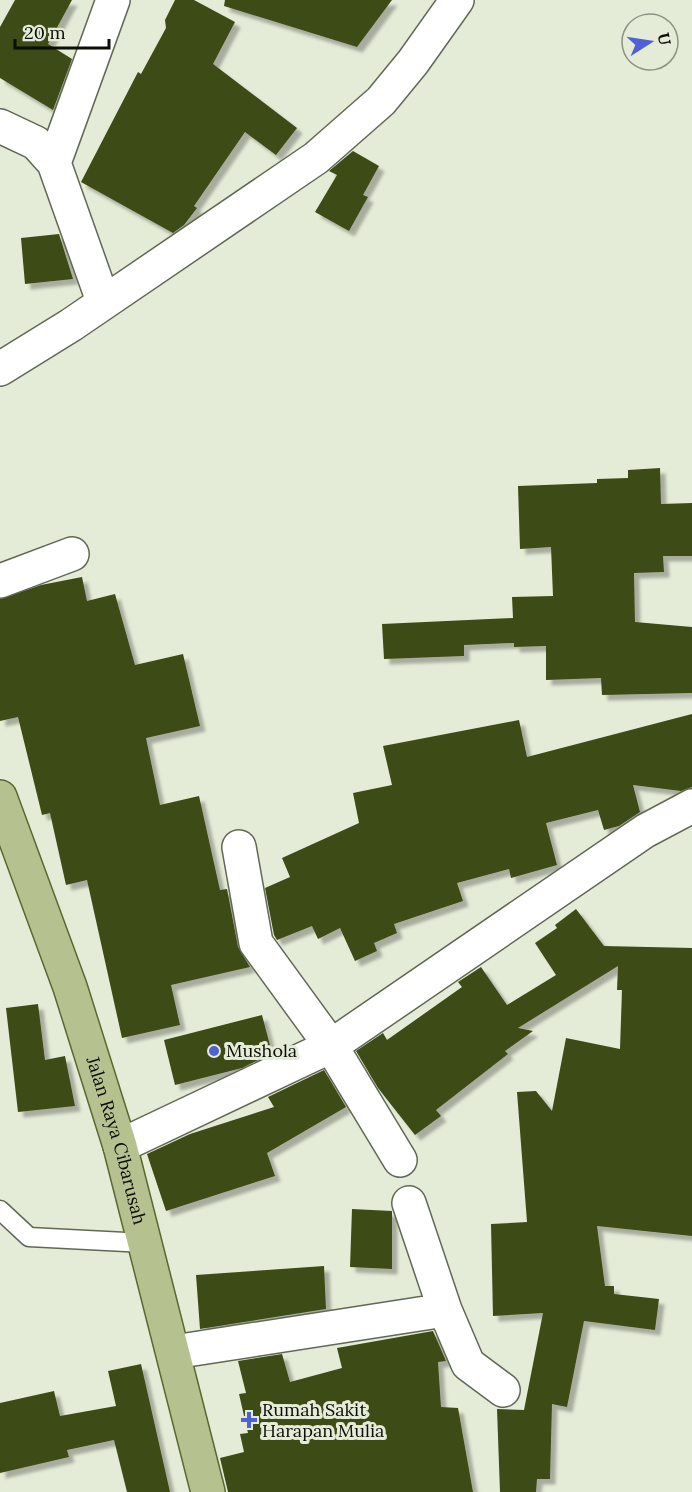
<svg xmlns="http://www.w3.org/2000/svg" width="692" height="1492" font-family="Lora,serif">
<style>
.building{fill:#3d4b16;filter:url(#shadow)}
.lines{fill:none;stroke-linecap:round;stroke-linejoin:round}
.lane-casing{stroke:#626856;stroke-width:21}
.street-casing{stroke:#626856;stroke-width:36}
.primary-casing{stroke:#596830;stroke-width:36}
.lane{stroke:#fff;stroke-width:18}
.street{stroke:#fff;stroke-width:33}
.primary{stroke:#b5c290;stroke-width:33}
.poi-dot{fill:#4e61d6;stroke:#e4ebd7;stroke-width:2}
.labels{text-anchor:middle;stroke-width:6;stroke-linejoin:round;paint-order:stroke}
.poi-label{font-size:18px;fill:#0b0d07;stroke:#e4ebd7;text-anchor:start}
.street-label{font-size:18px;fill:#0b0d07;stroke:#e4ebd7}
</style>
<defs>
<filter id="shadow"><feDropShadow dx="5.5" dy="5.5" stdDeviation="1.5" flood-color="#0004"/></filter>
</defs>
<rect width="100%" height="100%" fill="#e4ebd7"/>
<!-- building -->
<path class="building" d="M15,0H72L48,44L72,59L53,110L0,78V27Z
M175,0H194L235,22L213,64L297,128L276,155L245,132L194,206L197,208L184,225L173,233L81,182L138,72L141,74L166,28L165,20Z
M225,0H392L357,47L224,6Z
M353,151L379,166L363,195L368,197L349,231L315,212L337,175L329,171Z
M59,234L73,279L25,284L21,238Z
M660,468L661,504L692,503V556H663L664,572L634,573L635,622L692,627V693L602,695L601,678L546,680V646L514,647V643L464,645V656L384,659L382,624L513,618L512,597L553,596L551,547L520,549L518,486L597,483V479L628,478V470Z
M82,577L87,601L115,594L135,665L183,654L200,726L146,738L160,805L199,796L220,890L227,889L238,947L250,967L171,985L180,1025L122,1038L87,880L66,885L50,813L42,815L18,717L0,721V599L41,585Z
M692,714V787L681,791L633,785L640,812L619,826L604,830L598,810L546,823L557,865L511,878L509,869L457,883L463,901L394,924L397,933L374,943L377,951L355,961L340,928L318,939L312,926L277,940L274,935L265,888L290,877L282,858L359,823L353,793L392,785L383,746L519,720L527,757Z
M576,909L604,946L692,948V1236L597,1226L605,1286H614V1294L659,1299L655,1330L584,1321L567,1407L552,1404L550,1479H537L536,1492H500L497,1409L524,1410L543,1313L493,1316L491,1224L527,1222L517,1092L536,1091L552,1111L566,1038L620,1049L622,990H617L618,966L518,1028L533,1031L505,1051L508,1054L436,1110L441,1116L415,1135L378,1088L356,1051L383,1033L387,1040L462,987L458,982L481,967L507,1005L556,975L535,943L557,928L555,925Z
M38,1004L45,1060L65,1056L75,1106L18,1112L6,1008Z
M262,1015L272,1053L242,1068L175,1085L164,1040Z
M324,1070L346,1107L267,1153L275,1176L166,1211L147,1154L190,1134L274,1107L268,1097Z
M352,1209L392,1211V1269L350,1267Z
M324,1266L326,1309L200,1329L196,1275Z
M433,1331L446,1361L438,1362L441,1407L458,1408L473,1492H228L220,1458L244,1452L240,1434L248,1433L239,1394L246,1393L238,1361L282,1354L290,1382L342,1368L337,1348Z
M141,1364L170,1492H127L114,1440L67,1450L69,1457L0,1473V1403L54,1391L60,1416L116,1406L108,1371Z"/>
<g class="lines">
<defs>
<path id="lane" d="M0,1210L29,1237L145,1243"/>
<path id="street" d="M0,126L36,143L54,163L103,301
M54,163L113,0
M0,369L71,325L316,158L381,101L413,62L457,0
M0,581L72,554
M239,847L256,943L331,1046L400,1160
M120,1146L331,1046L645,831L692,806
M409,1203L445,1310L468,1364L503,1390
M174,1352L445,1310"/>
<g id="primary">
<path id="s1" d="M0,797L70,987L120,1146L208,1492"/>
</g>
</defs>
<!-- lane casing -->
<use href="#lane" class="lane-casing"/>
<!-- street casing -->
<use href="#street" class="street-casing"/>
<!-- primary casing -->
<use href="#primary" class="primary-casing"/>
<!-- lane -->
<use href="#lane" class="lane"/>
<!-- street -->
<use href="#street" class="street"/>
<!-- primary -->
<use href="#primary" class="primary"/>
</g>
<!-- markers -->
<g class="poi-dot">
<circle cx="214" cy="1051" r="6"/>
<path d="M246 1411h6v6h6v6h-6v6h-6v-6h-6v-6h6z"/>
</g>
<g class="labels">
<!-- poi labels -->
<g class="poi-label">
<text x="226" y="1057">Mushola</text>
<text x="262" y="1416">Rumah Sakit<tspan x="262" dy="21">Harapan Mulia</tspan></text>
</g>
<!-- street labels -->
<g class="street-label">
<text dy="6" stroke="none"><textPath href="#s1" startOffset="363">Jalan Raya Cibarusah</textPath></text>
</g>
</g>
<!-- north arrow -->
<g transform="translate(650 42) rotate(78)"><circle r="28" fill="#e4ebd7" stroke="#8d9284" stroke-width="1.5"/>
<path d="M0-4.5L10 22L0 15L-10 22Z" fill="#4e61d6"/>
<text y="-9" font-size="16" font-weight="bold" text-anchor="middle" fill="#0b0d07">U</text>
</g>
<!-- scale -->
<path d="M15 39v9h94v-9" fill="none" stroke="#0b0d07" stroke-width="3"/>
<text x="24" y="39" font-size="18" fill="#0b0d07" stroke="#e4ebd7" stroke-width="4.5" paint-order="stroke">20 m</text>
</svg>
